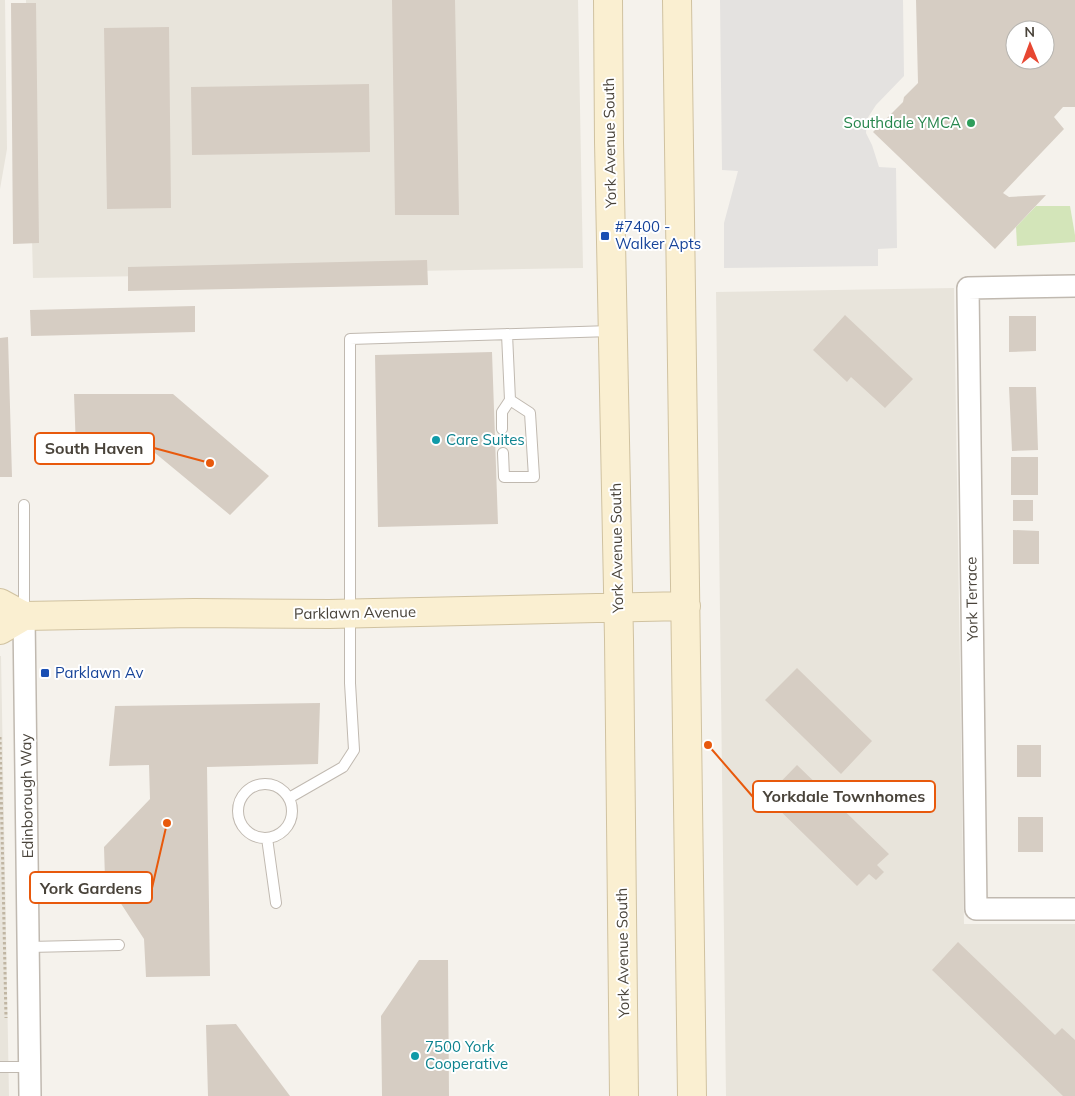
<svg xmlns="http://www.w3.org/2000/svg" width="1075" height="1096" font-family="Mulish,sans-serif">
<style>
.residential{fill:#e8e4db}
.green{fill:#d3e5b9}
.parking{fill:#e4e2e0}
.building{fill:#d6cdc3;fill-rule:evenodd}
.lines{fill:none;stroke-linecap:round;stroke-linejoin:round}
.lane-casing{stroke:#c0b9b0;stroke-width:12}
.street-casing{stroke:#c0b9b0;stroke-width:24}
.secondary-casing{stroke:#d0c2a0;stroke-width:30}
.path{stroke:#c0b5a2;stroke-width:3;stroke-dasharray:2.5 2.5;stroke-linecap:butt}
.lane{stroke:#fff;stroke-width:10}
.street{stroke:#fff;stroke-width:21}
.secondary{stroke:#faefd1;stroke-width:28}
.leisure-dot{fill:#2e9e5b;stroke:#fff;stroke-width:2}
.transit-dot{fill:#1a4fb4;stroke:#fff;stroke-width:2}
.culture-dot{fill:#0f9aa8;stroke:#fff;stroke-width:2}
.labels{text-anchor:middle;stroke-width:4;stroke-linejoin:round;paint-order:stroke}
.leisure-label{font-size:15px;fill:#27864d;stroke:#fff;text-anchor:end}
.street-label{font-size:15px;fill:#49433a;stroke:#fff}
.transit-label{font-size:15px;fill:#164399;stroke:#fff;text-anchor:start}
.culture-label{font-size:15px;fill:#0d838f;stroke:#fff;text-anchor:start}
.leader{fill:none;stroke:#e8590c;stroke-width:2}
.callout-dot{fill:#e8590c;stroke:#fff;stroke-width:2}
.callout{fill:#fff;stroke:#e8590c;stroke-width:2}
.callout-label{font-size:16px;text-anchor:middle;font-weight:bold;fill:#49433a}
</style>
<rect width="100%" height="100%" fill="#f5f2ec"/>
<!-- residential -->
<path class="residential" d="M0,0H5L7,149L0,189Z
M26,0H578L583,268L33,278Z
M954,288L964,924H1075V1096H726L716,292Z
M0,656H1L9,1096H0Z"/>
<!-- green -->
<path class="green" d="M1036,206H1070L1075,235V242L1017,246L1016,227Z"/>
<!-- parking -->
<path class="parking" d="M720,0H903L904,76L876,105L867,119L866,133L872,145L879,167L896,168L897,248L878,249V266L724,268V223L738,171L722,170Z"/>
<!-- building -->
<path class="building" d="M392,0H455L459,215H395Z
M916,0H1075V107H1063L1054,117L1064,129L1003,193L1009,197L1046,195L995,249L873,132L903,102L904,97L918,83ZM1015,30H1045V60H1015Z
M11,3H36L39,243L13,244Z
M169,27L171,208L107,209L104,28Z
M369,84L370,152L192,155L191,87Z
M427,260L428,285L128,291V267Z
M195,306V332L31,336L30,310Z
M845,315L913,379L885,408L851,377L847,382L813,350Z
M1009,316H1036V351L1009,352Z
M8,337L12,477H0V338Z
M492,352L498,524L378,527L375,355Z
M1009,387H1036L1038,450L1012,451Z
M74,394H173L269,476L230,515L149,448L76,449Z
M1011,457H1038V495H1011Z
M1013,500H1033V521H1013Z
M1013,530L1039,531V564H1013Z
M797,668L872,741L841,774L765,700Z
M320,703L318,764L207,767L210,976L146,977L144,939L105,879L104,847L150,799L149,765L109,766L115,706Z
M1017,745H1041V777H1017Z
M797,765L889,854L877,865L884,872L876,880L869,874L857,886L766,797Z
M1018,817H1043V852H1018Z
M958,942L1055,1035L1062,1028L1075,1040V1096H1063L932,970Z
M419,960H448L449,1096H382L381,1016Z
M236,1024L290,1096H208L206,1025Z"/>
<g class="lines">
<defs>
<path id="lane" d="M502,429V412L510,400
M503,453L504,477H534L530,413L510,400L507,334
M24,505V614
M238 811a27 27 0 1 1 54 0a27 27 0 1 1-54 0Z
M289,798L343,767L354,750L350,683V339L611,331
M267,838L276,903
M29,947L119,945
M0,1067H30"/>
<path id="street" d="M1075,286L968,288L976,909H1075
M24,616L30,1096"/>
<path id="secondary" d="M608,0L609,142L619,639L624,1096
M677,0L692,1096
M0,603L24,616
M0,630L24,616L194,613L329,614L686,606"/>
</defs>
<!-- lane casing -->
<use href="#lane" class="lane-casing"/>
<!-- street casing -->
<use href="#street" class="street-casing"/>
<!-- secondary casing -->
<use href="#secondary" class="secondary-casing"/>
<!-- path -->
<path class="path" d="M0,737L6,1018"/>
<!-- lane -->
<use href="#lane" class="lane"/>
<!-- street -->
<use href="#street" class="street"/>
<!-- secondary -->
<use href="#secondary" class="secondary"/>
</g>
<!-- markers -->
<circle class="leisure-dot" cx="971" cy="123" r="5"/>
<g class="transit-dot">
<rect x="600" y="231" width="10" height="10" rx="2.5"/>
<rect x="40" y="668" width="10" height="10" rx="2.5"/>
</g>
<g class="culture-dot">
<circle cx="436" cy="440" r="5"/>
<circle cx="415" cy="1056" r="5"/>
</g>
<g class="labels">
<!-- leisure labels -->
<g class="leisure-label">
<text x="961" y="128">Southdale YMCA</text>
</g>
<!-- street labels -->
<g class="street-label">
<text transform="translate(610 143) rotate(-91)" y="5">York Avenue South</text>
<text transform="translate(617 548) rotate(-91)" y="5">York Avenue South</text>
<text transform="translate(972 599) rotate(-91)" y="5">York Terrace</text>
<text transform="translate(355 613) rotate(-1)" y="5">Parklawn Avenue</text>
<text transform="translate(27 796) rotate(-91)" y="5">Edinborough Way</text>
<text transform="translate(623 953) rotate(-91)" y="5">York Avenue South</text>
</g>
<!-- transit labels -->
<g class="transit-label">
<text x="615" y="232">#7400 -<tspan x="615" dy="17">Walker Apts</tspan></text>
<text x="55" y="678">Parklawn Av</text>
</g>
<!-- culture labels -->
<g class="culture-label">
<text x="446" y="445">Care Suites</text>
<text x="425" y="1052">7500 York<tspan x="425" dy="17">Cooperative</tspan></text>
</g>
</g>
<!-- callouts -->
<path class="leader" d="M210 463L154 448M708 745L753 797M167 823L152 888"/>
<g class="callout-dot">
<circle cx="210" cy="463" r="5"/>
<circle cx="708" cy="745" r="5"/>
<circle cx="167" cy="823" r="5"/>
</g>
<g class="callout">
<rect x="35" y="433" width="119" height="31" rx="5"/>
<rect x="753" y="781" width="182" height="31" rx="5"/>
<rect x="30" y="872" width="122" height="31" rx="5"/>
</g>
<g class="callout-label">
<text x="94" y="454">South Haven</text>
<text x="844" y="802">Yorkdale Townhomes</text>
<text x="91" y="894">York Gardens</text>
</g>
<!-- north arrow -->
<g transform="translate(1030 45) rotate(359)"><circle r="24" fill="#ffffff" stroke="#b6b4b0"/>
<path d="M0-4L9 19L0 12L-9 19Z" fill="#e74732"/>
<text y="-8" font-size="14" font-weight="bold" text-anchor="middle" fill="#49433a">N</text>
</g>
</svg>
